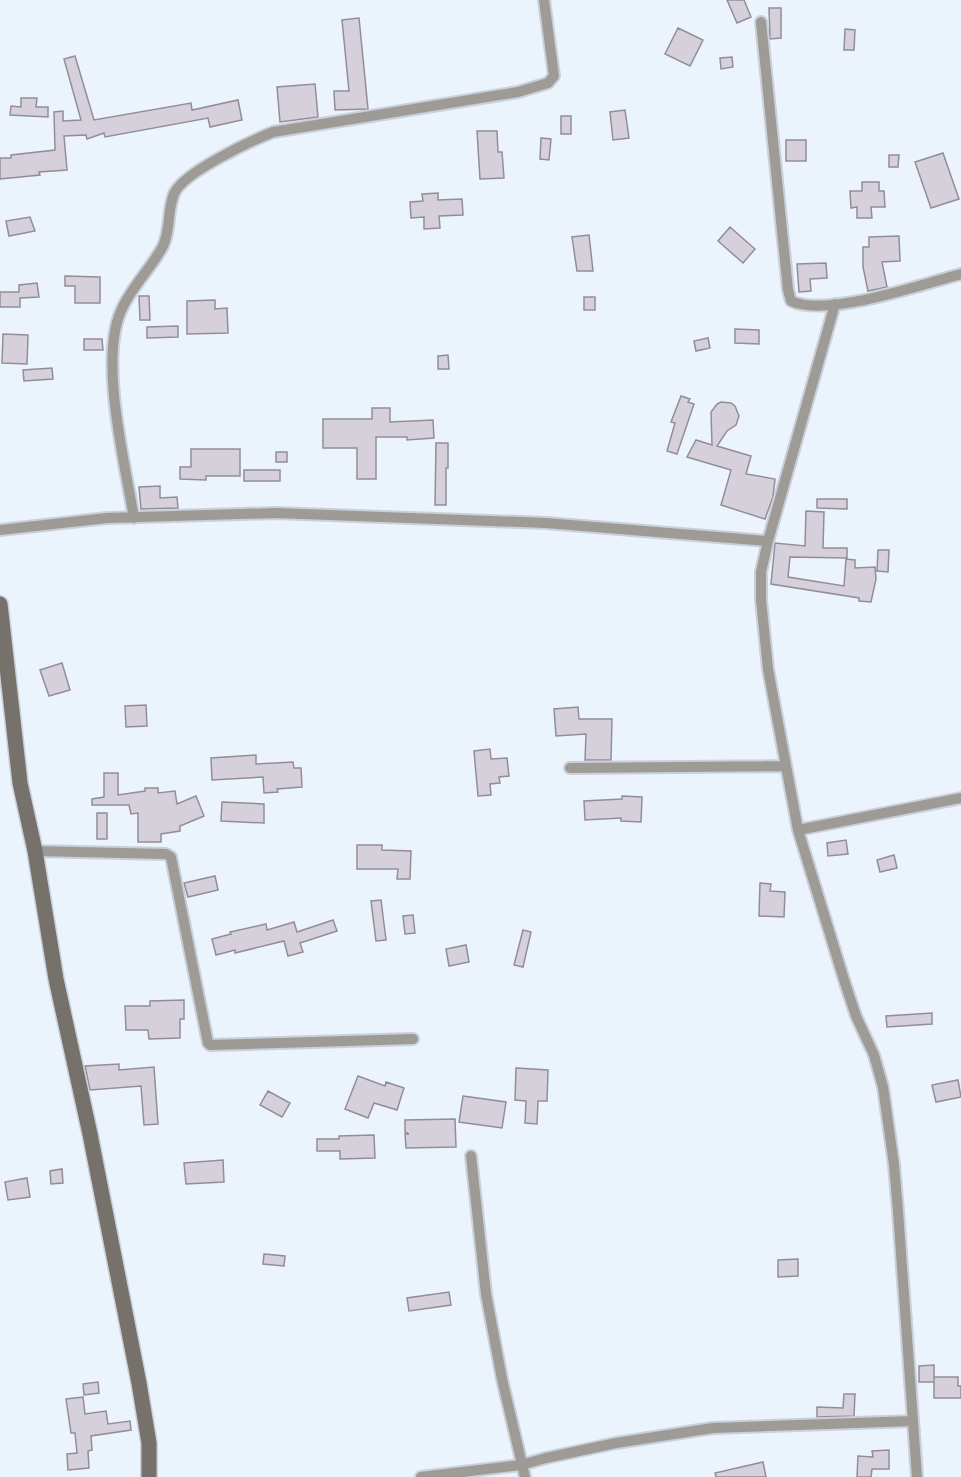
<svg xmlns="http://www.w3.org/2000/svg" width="961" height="1477" font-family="'Libre Baskerville',serif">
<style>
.building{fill:#d6d0da;stroke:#938d97;stroke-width:1.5}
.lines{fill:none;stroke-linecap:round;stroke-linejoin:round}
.street-casing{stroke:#c9d0d9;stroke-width:14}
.secondary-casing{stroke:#c9d0d9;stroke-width:18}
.street{stroke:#9e9a96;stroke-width:10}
.secondary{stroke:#76716b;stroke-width:15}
</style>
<rect width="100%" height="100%" fill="#ebf3fd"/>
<!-- building -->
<path class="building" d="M727,0H744L751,17L737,23Z
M769,8H781V38L770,39Z
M359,18L368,109L335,110L334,91H349L342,20Z
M678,28L703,40L690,66L665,54Z
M845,29L855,30L854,50H844Z
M75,56L94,120L191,103L192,110L238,100L242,120L210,127L208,118L105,137L104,133L87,139L86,135L64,136L67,170L39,172L40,175L0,179V158H11V155L55,150L54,112L63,111V121L81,120L64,59Z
M732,57L733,67L721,69L720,58Z
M315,84L318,117L280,122L277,87Z
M21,98H37L36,107H48V117L10,115L11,106L21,107Z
M625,110L629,138L613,140L610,112Z
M561,116H571V134H561Z
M477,131H497L498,152H502L504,178L480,179Z
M541,138L551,139L549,160L540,159Z
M786,140H806V161H786Z
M943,153L959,199L931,208L915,162Z
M889,155H899L898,167H889Z
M862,182H879V191H884L885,207H871L872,218H857V207L851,208L850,191H862Z
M438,193V200L462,199L463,215L439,216L440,228L424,229V217L411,218L410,202L423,201L422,194Z
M30,217L35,231L9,236L6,221Z
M730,227L755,249L743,263L718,241Z
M589,235L593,271H577L572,237Z
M899,236L900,261L882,262L887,287L868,291L863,267V247H869V237Z
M826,263L827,278L810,279L811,291L799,292L797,264Z
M65,276L100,277V303H75V286H65Z
M37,283L39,297L20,298V307H0V292H19V285Z
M139,296H149L150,320H140Z
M584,297H595V310H584Z
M215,300V309L227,308L228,333L187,334V301Z
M178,326V337L147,338V327Z
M735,329L759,330V344L735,343Z
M3,334L28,335L27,364L2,363Z
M708,338L710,348L696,351L694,341Z
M84,339H102L103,350H84Z
M448,355L449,369H438V356Z
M52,368L53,379L24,381L23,370Z
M681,396L690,399L688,402L694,404L677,454L667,451L675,423L671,422Z
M721,402L731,403L735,406L739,416L736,425L727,431L717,446L751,456L746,474L775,479L773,497L765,519L721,505L731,470L687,457L696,440L712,445L711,412L717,404Z
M372,408H390V422L433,420L434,438L407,440V437H376V479H357V448H323V419H372Z
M436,443H448V468H446V505H435Z
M191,449H240V476H206V480L180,479V467H191Z
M276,452H287V462H276Z
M244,470H280V481H244Z
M160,486V498L177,497L178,508L141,509L139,487Z
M817,499H847V509L817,508Z
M806,511L824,512L823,548H847V558L790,557L788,577L844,586L846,559L855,560V568L875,567L876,579L871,602L859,601V598L771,584L775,543L805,546Z
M878,550H889L888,572L877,571Z
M62,663L70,690L49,696L40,670Z
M146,705L147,726L126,727L125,706Z
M578,707L579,719H612L611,760H585L586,734L556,736L554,709Z
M490,749L491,759L507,758L509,776L499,777L500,783L490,784L491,795L478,796L474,751Z
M256,755V764L293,762L294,768H301L302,787L277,789L278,792L264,793L263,777L212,780L211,758Z
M104,773H118V795L145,791V788H158V793L175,791L177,804L196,796L204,816L180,826V831L161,834V842H138V813L131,814L129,805H92V799L104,797Z
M622,796L642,797L641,822L621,821V818L585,820L584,801L622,799Z
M222,802L264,804V823L221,821Z
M97,813H107V839H97Z
M846,840L848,854L828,856L827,843Z
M357,845H382V850L411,851L410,879H397L398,869H357Z
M894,855L897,868L880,872L877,860Z
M215,876L218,890L188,897L184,883Z
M760,883L771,884L770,891L785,892L784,917L759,916Z
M381,900L386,940L376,941L371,901Z
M413,915L415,933L405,934L403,916Z
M333,920L337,931L300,943L303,952L288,956L284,941L235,953V950L216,955L212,939L231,934L230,932L266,924L267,930L294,922L297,932Z
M523,930L531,932L523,967L514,965Z
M466,945L469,962L449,966L446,949Z
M184,1000V1019H180V1038L149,1039L148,1030H126L125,1006H150V1001Z
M932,1013V1024L887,1027L886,1016Z
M119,1064V1070L154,1067L158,1124L144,1125L141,1086L90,1090L85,1066Z
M516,1068L548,1070L547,1101H538L537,1124L525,1123L526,1101L515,1100Z
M358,1076L385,1086L386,1082L404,1088L397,1110L374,1103L368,1118L345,1109Z
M958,1080L961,1097L936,1102L932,1085Z
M268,1091L290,1103L282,1117L260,1105Z
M463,1096L506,1102L502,1128L459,1122Z
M455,1119L456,1147L406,1148L405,1134H409L405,1132V1120Z
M374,1135L375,1158L340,1159V1151H317V1139H339V1136Z
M223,1160L224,1182L186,1184L184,1163Z
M62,1169L63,1183L51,1184L50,1171Z
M27,1178L30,1197L8,1200L5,1182Z
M264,1254L285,1256L284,1266L263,1264Z
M798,1259V1276L778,1277V1260Z
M449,1292L451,1305L409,1311L407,1298Z
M934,1365V1382H919V1366Z
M934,1377H958V1386H961V1398H934Z
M98,1382L99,1393L84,1395L83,1384Z
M844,1394H855L854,1416L817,1417V1407L843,1408Z
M83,1397L85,1414L106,1411L108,1424L130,1421L131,1430L91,1436L92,1450L88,1451L89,1468L68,1470L67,1454L77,1453L75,1433H71L66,1399Z
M889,1450V1469H872L871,1477H857L858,1456L873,1457L872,1451Z
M763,1462L766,1477H716L715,1473Z"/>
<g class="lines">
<defs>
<path id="street" d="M761,22L788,290L791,301C827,318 922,284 961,274
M835,304L768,541L761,572V600L768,669L798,830L845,983L856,1016L874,1055L883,1087L894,1165L898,1211L917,1477
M134,518C125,464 99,360 121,311C131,287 151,269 163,246C171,229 167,211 174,194C182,173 251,141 273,132L518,92L548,83L554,76L544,0
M0,530L107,518L276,513L546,523L768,541
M570,768L784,766
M798,830L961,798
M35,851L166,854L171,857L208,1043L210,1045L413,1039
M471,1156L486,1294L502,1379L525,1477
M421,1477L521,1465L546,1458L616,1443L713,1428L913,1421"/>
<path id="secondary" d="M0,604L20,783L35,851L56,979L90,1134L139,1383L149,1443V1477"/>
</defs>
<!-- street casing -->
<use href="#street" class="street-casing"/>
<!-- secondary casing -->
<use href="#secondary" class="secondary-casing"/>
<!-- street -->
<use href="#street" class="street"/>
<!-- secondary -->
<use href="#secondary" class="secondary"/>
</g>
</svg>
